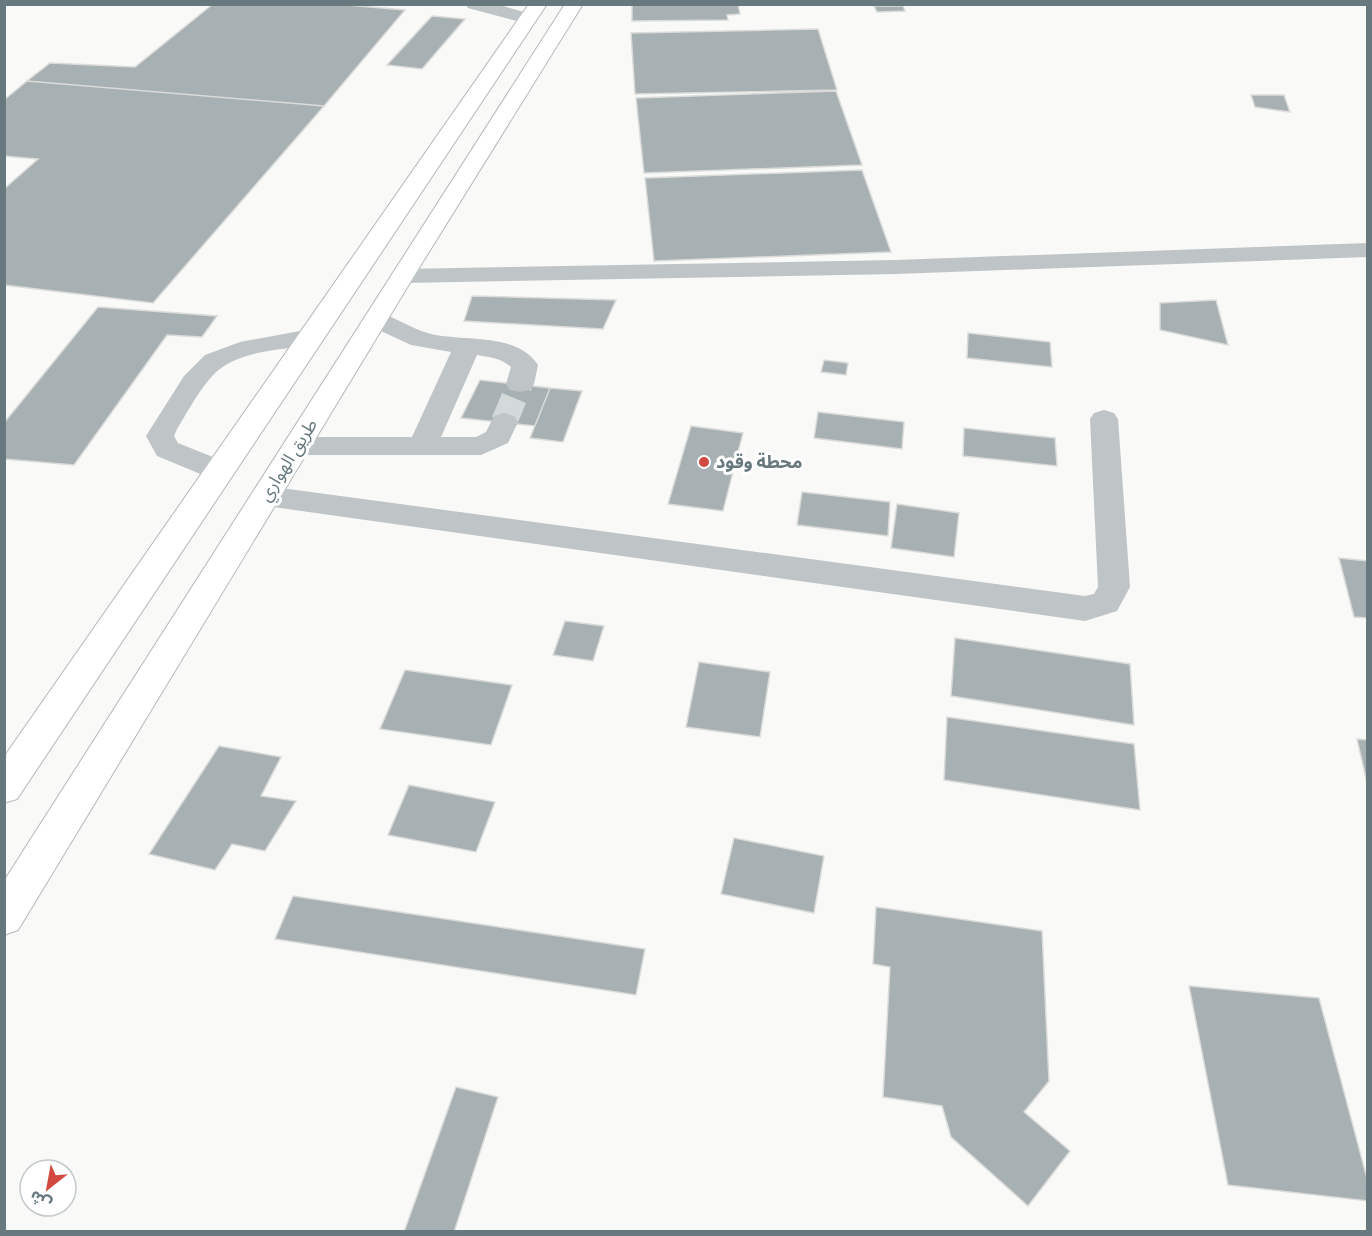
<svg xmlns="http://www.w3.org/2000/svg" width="1372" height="1236" font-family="Barlow,'Noto Sans Arabic',sans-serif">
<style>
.building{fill:#a7b0b3;stroke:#dbdbd9;stroke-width:1.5}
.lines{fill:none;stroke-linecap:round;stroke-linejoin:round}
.minor-tunnel{stroke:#d4d9d9;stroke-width:26;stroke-dasharray:26 13;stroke-linecap:butt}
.highway-casing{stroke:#b3b8ba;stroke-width:2}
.minor{fill:#bfc4c6;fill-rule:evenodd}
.highway{fill:#fff;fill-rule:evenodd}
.poi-dot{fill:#d1493f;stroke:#fff;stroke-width:2}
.labels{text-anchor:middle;stroke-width:6;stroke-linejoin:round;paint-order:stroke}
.street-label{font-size:18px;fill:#67797f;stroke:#fff}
.poi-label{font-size:18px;font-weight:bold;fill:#67797f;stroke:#fff;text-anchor:start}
</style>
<rect width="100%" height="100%" fill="#f9f9f7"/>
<!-- building -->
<path class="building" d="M213,4H334L405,10L324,106L27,81L50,63L135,67Z
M632,4H738L740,14L727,15L728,20L632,21Z
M874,6H903L905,11L877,12Z
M432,16L465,19L422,69L387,65Z
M818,29L837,90L635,94L631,33Z
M27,81L324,106L153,303L4,285V189L38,159L4,156V100Z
M836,91L862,165L644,173L636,98Z
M1251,95H1284L1290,112L1255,107Z
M862,170L891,252L654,261L645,178Z
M472,296L616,300L603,329L464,321Z
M1216,300L1228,345L1160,330V303Z
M98,307L217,316L202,337L167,335L74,465L4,459V423Z
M968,333L1050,342L1052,367L967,358Z
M824,360L848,363L846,375L821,372Z
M480,380L550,388L535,426L461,418Z
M550,388L582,391L563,442L530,438Z
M818,412L904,422L902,449L814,438Z
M691,426L743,433L723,511L668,504Z
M964,428L1055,438L1057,466L963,456Z
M802,492L890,502L888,536L797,525Z
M897,504L959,513L954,557L891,548Z
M1339,558L1368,561V618L1354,617Z
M565,621L604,626L593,661L553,655Z
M955,638L1130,664L1134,725L951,696Z
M699,662L770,672L760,737L686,727Z
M405,670L512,685L491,745L380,729Z
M947,717L1134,744L1140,810L944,780Z
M1357,739L1368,740V787Z
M219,746L281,757L261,796L296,801L265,851L232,844L215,870L149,854Z
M409,785L495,802L476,852L388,835Z
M734,838L824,856L814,913L721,894Z
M293,896L645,949L636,995L275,939Z
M876,907L1042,931L1049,1081L1024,1112L1070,1151L1028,1206L951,1137L942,1106L883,1097L890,967L873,964Z
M1189,986L1319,998L1368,1182V1201L1228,1185Z
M456,1087L498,1097L454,1232H404Z"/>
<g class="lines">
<!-- minor-tunnel -->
<path class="minor-tunnel" d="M504,422L520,384"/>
<defs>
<path id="highway" d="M529,4H547L17,799L4,803V757Z
M565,4H583L414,276L18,930L4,935V881Z"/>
</defs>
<!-- highway casing -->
<use href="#highway" class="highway-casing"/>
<!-- minor -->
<path class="minor" d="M465,4H496L534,15L537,19L534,23L528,24L468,8Z
M1368,243V257L895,274L402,283L393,281L390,276L393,271L402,269L895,260Z
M375,311C394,316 411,329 431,334C465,342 516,332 538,365L534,384L530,390L520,392L510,390L506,384L511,367C501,358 489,357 477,355L441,437H476L486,432L494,416L504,413L514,416L518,422L508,443L481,455H297L287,453L283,446L287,439L297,437H412L451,352L411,345L366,324L362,319L366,314Z
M311,329L320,331L324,337L320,343C286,351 240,348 214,374C199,390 188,411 177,429L174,436L178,443L230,464L235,471L230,478L220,481L210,478L157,456L146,436L184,376L205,355L240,342Z
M1104,410L1114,413L1118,419L1130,587L1117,611L1085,621L266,506L255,503L251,496L255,489L266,486L1085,596L1094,594L1098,587L1090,419L1094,413Z"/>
<!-- highway -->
<use href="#highway" class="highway"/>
</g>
<!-- markers -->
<circle class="poi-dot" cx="704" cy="462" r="6"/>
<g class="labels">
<!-- street labels -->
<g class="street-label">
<text transform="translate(288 460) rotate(-58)" y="6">طريق الهواري</text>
</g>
<!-- poi labels -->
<g class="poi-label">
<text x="716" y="468">محطة وقود</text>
</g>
</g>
<!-- border -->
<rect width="1372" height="1236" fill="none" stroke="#67797f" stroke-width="12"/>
<!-- north arrow -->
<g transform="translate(48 1188) rotate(211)"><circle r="28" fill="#ffffff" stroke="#c2c9cc" stroke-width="1.5"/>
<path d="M0-4.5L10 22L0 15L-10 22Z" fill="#d1493f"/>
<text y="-9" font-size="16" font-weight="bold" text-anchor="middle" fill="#67797f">ش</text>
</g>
</svg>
